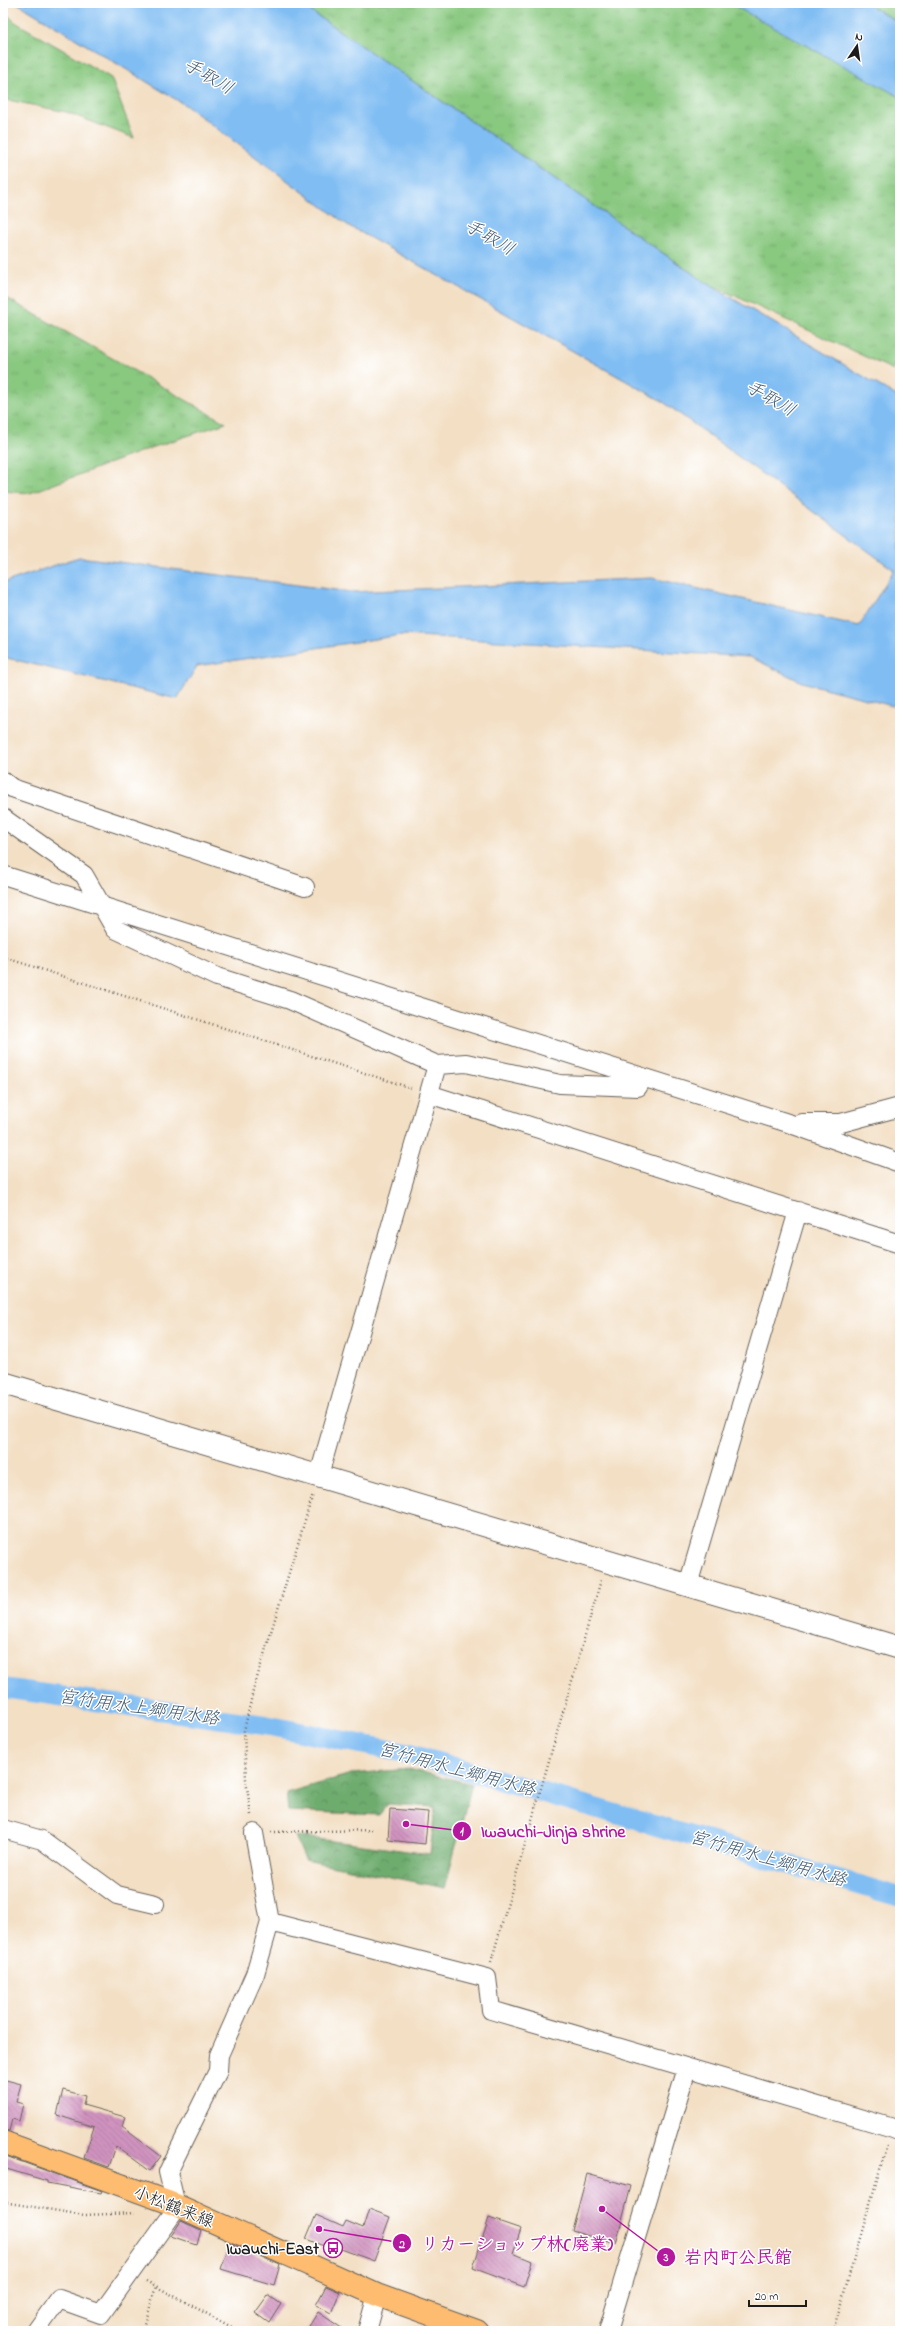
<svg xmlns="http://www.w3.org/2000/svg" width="903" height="2334" font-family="'Indie Flower','Klee One',sans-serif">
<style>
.grass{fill:url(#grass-tufts);stroke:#52724e}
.forest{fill:url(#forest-crowns);stroke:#456445}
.water{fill:#80bdf3;stroke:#4e6c88}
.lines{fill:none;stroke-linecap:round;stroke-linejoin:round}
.canal{stroke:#80bdf3;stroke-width:20}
.building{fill:url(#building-back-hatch)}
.minor-casing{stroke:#676057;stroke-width:20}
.tertiary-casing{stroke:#676057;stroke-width:24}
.primary-casing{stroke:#676057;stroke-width:24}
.path{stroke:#676057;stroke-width:2.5;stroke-dasharray:1 3;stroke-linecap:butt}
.minor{stroke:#fff;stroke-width:18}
.tertiary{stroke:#fff;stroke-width:22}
.primary{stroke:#fdbc70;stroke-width:22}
.labels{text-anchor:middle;stroke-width:3;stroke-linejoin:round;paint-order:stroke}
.street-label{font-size:17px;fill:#1c1c1c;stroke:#fff}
.poi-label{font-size:17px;font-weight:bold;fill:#1c1c1c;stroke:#fff;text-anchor:end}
.water-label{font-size:18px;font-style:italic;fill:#445c72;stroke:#fff}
.leader{fill:none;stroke:#b5179e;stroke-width:1.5}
.callout-dot{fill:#b5179e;stroke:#fff;stroke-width:1.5}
.mark-label{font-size:12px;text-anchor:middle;font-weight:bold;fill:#fff}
.callout-label{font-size:18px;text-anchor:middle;font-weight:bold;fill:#b5179e;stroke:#fff;stroke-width:3;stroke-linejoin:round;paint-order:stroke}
</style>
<defs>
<pattern id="grass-tufts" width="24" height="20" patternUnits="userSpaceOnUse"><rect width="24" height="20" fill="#88c87f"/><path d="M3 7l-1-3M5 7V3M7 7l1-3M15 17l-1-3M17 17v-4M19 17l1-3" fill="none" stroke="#75ab6d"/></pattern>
<pattern id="forest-crowns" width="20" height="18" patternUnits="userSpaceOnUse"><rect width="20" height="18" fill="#6eac6e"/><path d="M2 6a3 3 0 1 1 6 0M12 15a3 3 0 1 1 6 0" fill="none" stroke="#5a8b5a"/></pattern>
<pattern id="building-back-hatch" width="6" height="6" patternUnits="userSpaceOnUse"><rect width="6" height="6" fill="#d093bf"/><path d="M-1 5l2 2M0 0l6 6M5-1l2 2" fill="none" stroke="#a8779a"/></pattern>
</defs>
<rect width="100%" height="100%" fill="#fff"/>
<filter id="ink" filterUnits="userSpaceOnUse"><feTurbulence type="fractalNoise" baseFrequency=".025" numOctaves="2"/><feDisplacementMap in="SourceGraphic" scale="8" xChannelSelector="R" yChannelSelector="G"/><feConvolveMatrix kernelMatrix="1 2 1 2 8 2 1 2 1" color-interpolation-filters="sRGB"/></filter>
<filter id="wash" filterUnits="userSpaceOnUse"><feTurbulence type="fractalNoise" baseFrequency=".012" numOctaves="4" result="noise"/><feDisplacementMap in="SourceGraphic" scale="16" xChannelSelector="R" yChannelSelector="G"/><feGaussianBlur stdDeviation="0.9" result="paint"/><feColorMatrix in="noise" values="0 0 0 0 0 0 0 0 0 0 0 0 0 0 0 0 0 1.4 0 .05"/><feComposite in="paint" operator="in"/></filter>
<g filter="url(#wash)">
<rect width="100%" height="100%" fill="#f3dfc4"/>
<!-- grass -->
<path class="grass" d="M299,3H900V373L705,282Z
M3,10L15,22L111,78L134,138L66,112L3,99Z
M3,296L226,423L148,449L30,493L3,491Z"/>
<!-- forest -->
<path class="forest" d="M409,1769L472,1784L445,1888L305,1860L295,1836L430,1854L435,1807L388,1804L379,1815L288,1811L286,1793L351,1774Z"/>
<!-- water -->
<path class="water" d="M17,3H299L705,282L900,398V708L802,682L750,657L402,635L197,666L177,699L3,657V583L79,557L352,592L652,578L859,626L894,570L662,401L349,226L185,105Z
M729,3H865L900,23V97Z"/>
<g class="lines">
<!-- canal -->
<path class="canal" d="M3,1688L265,1725L410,1754L900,1897"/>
</g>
<g id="blocks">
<!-- building -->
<path class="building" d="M390,1809L428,1812L425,1844L388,1840Z
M6,2080L21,2084L16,2102L23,2104L19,2121L12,2119L9,2131L3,2130V2090Z
M63,2090L85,2096L83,2105L125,2117L122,2127L161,2156L150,2171L116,2146L109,2167L84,2158L94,2127L57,2115Z
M3,2155L102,2191L101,2193L47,2183V2181L3,2168Z
M587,2174L631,2186L616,2244L572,2231Z
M369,2209L390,2217L374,2261L330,2245L329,2248L306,2239L316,2215L343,2227L346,2221L363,2228Z
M489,2218L521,2229L513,2253L532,2261L524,2287L473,2268Z
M181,2221L201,2230L197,2245L171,2236Z
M230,2243L280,2265L274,2285L221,2269Z
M326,2286L340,2292L331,2313L316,2305Z
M268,2295L281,2304L269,2323L255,2313Z
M318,2312L346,2331H306Z"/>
</g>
</g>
<g filter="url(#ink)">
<use href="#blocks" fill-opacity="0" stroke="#676057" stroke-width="1"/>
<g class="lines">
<defs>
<path id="minor" d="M3,781L12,788L305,887
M3,818L84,875L115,929L217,977L290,1000L437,1065L466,1063L560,1084L638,1087L643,1078
M3,875L788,1123L900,1163
M429,1094L900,1244
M801,1123H841L900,1107
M319,1475L437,1065
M688,1585L798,1211
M3,1829L42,1840L117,1895L155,1904
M270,1922L487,1978L491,2010L900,2130
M36,2331L59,2299L101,2314L174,2212L176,2205L168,2172L218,2071L219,2055L255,1974L270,1922L254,1833
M367,2331L377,2295
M608,2331L687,2068"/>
<path id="tertiary" d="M3,1383L900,1648"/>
<path id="primary" d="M3,2142L176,2205L377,2295L477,2331"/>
</defs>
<!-- minor casing -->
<use href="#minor" class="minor-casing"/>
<!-- tertiary casing -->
<use href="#tertiary" class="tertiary-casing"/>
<!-- primary casing -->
<use href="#primary" class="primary-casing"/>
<!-- path -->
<path class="path" d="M3,957L411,1088
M251,1815L246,1780L244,1731L253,1691L313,1494
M271,1832L375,1830
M491,1962L601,1580
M897,2112L900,2101
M3,2202L84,2215L135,2213
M146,2281L239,2331
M143,2331L156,2286
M833,2331L887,2145"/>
<!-- minor -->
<use href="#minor" class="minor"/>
<!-- tertiary -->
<use href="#tertiary" class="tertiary"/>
<!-- primary -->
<use href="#primary" class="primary"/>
</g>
</g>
<!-- icons -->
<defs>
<symbol id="bus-ring" viewBox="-11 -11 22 22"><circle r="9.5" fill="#fff" stroke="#b5179e" stroke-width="1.5"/><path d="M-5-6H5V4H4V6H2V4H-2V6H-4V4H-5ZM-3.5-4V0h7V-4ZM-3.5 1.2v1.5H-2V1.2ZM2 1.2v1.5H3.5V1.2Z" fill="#b5179e"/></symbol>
</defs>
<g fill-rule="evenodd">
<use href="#bus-ring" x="322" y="2237" width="22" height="22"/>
</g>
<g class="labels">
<!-- street labels -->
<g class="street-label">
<text transform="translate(174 2206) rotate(22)" y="6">小松鶴来線</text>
</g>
<!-- poi labels -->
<g class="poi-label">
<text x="319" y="2254">Iwauchi-East</text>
</g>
<!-- water labels -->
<g class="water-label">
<text transform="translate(209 76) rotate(30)" y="6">手取川</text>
<text transform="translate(490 237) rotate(30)" y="6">手取川</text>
<text transform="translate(771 398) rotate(30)" y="6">手取川</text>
<text transform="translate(139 1707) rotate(8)" y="6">宮竹用水上郷用水路</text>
<text transform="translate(457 1769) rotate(15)" y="6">宮竹用水上郷用水路</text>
<text transform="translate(768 1858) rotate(16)" y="6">宮竹用水上郷用水路</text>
</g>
</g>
<!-- callouts -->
<path class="leader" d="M406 1824L462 1831M319 2229L402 2243M602 2209L666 2257"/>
<g class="callout-dot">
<circle cx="406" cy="1824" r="4"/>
<circle cx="319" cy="2229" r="4"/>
<circle cx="602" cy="2209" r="4"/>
<circle cx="462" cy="1831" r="10"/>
<circle cx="402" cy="2243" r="10"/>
<circle cx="666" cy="2257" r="10"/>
</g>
<g class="mark-label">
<text x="462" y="1835">1</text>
<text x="402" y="2248">2</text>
<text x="666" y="2261">3</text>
</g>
<g class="callout-label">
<text x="553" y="1837">Iwauchi-Jinja shrine</text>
<text x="517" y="2250">リカーショップ林(廃業)</text>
<text x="738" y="2263">岩内町公民館</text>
</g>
<!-- margin -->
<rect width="903" height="2334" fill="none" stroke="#fff" stroke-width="16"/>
<!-- north arrow -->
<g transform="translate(857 46) rotate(13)" stroke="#ffffff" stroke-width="3" paint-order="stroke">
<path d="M0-3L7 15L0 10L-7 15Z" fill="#1c1c1c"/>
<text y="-6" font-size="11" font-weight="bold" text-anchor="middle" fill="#1c1c1c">N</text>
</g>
<!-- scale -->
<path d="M749 2300v6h57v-6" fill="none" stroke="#1c1c1c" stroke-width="2"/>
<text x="755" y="2300" font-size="12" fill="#1c1c1c" stroke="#ffffff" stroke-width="3" paint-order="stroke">20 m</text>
</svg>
